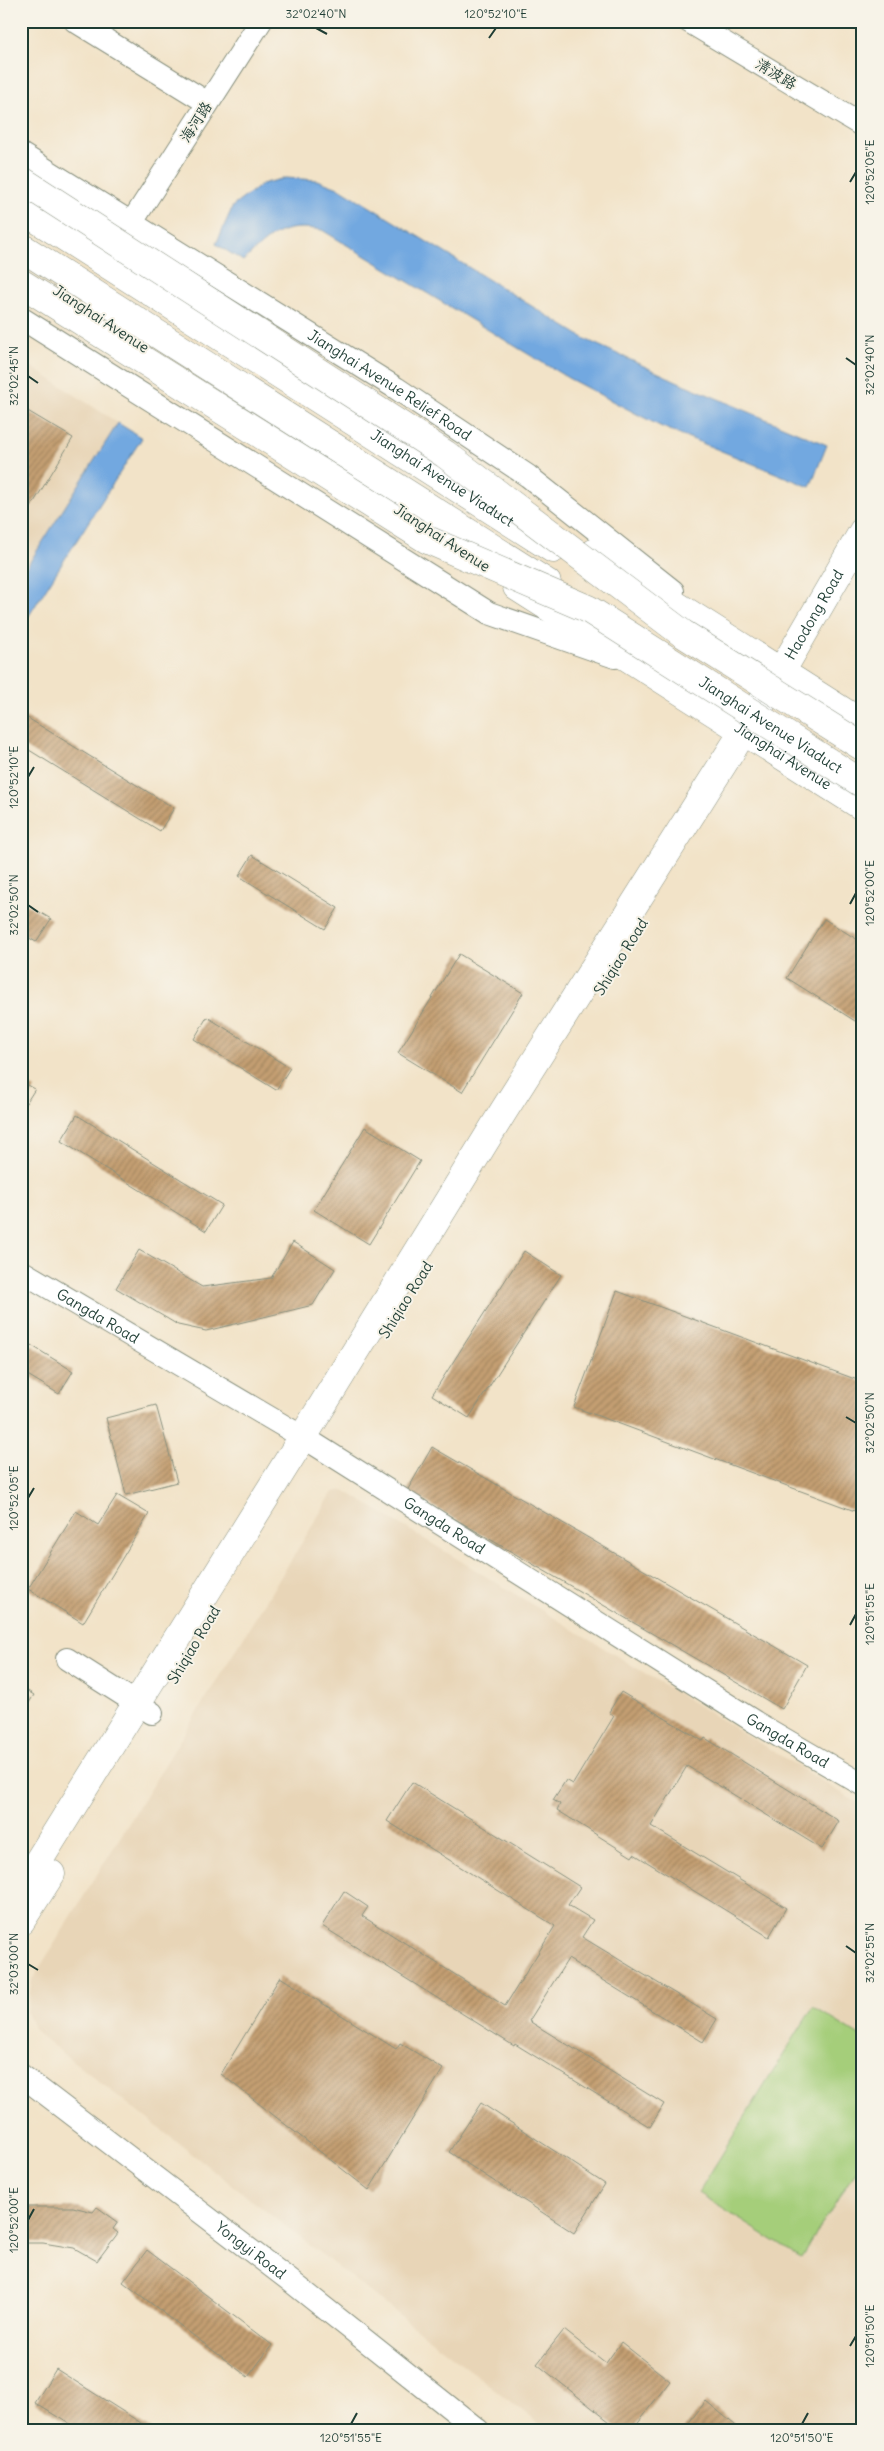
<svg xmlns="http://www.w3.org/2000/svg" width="884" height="2451" font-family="Delius,'LXGW WenKai TC',sans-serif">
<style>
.built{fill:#e8d5b7}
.grass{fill:#a5ce7a;stroke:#628657}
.water{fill:#72a8e0;stroke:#48728a}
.building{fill:url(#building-hatch)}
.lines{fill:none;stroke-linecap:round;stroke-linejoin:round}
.minor-casing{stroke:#88907e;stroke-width:24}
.major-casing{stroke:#88907e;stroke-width:29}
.highway-casing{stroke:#88907e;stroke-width:29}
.minor{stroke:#fff;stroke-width:22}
.major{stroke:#fff;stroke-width:28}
.highway{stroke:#fff;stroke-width:28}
.highway-bridge-casing{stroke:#88907e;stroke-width:29;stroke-linecap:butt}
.highway-bridge{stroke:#fff;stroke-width:28}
.ticks{fill:none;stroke:#1f3d34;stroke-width:2}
.labels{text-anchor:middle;stroke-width:4;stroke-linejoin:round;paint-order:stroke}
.street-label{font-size:15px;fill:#1f3d34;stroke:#f7f3e8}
.neatline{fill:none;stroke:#1f3d34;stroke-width:2}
.ticks-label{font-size:12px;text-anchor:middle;fill:#1f3d34}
</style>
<defs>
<pattern id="building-hatch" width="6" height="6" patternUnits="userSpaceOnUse" patternTransform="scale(1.25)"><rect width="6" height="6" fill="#c49f72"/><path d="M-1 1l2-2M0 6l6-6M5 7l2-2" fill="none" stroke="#9f835e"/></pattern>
</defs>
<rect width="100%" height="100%" fill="#f7f3e8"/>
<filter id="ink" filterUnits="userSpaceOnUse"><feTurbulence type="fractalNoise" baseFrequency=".02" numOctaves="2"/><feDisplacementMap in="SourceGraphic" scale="10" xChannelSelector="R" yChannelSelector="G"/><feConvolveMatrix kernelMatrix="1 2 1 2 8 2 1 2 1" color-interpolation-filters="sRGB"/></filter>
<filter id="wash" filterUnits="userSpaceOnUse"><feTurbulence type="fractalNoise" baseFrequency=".0096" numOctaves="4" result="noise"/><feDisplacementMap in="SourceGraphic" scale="20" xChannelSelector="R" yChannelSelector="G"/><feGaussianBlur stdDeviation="1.12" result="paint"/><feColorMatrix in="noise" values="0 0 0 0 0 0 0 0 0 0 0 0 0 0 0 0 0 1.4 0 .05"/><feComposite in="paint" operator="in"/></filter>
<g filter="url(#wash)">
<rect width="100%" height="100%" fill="#f2e3c8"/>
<!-- built -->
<path class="built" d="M21,360L118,423L21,576Z
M344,1490L863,1806V2430H547L42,2037L34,2028L27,2012L32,1980L333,1492Z"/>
<!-- grass -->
<path class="grass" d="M813,2007L863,2038V2159L801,2258L698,2193Z"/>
<!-- water -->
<path class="water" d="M285,178L317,180L341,189L587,340L683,384L827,445L810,487L660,426L568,378L322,230C281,223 272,235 243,261L216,244L233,206L262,184Z
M118,423L142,438L21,628V576Z"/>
<g id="blocks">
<!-- building -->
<path class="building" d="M21,407L73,438L31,507L21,501Z
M26,717L174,808L160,831L21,745V724Z
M252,855L338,908L325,929L239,876Z
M21,901L51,919L36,942L21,933Z
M824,919L863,943V1026L787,978Z
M459,954L523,993L462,1092L398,1053Z
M207,1017L290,1068L276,1090L194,1039Z
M21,1081L35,1089L21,1111Z
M77,1115L222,1205L206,1231L61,1141Z
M365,1127L420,1161L369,1244L314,1210Z
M293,1242L335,1269L313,1305L206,1331L178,1325L116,1288L139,1250L202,1287L271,1278Z
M524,1251L561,1275L469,1418L432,1395Z
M617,1291L863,1382V1514L574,1407Z
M21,1339L73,1371L59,1394L21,1371Z
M156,1405L177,1482L126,1495L106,1418Z
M432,1447L807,1665L782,1709L407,1491Z
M117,1495L149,1514L83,1623L28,1589L76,1511L98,1525Z
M21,1687L34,1695L21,1715Z
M621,1692L703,1741L705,1738L839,1821L822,1849L687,1766L651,1826L786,1908L769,1937L634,1854L632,1857L557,1810L560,1804L553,1800L566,1780L573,1784L614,1716L609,1712Z
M412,1782L580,1887L568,1905L593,1920L582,1937L717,2019L703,2042L568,1959L529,2021L664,2104L650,2127L515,2044L514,2046L322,1926L344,1891L368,1907L362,1916L505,2006L555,1926L387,1821Z
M280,1977L396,2049L400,2043L443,2069L369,2190L221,2074Z
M481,2103L605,2184L574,2233L449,2152Z
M21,2207H73L93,2212L97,2207L118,2222L113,2229L118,2233L97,2261L74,2248L43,2243H21Z
M147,2250L272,2345L248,2377L123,2282Z
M564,2330L606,2363L621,2342L670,2381L632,2430H620L537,2364Z
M56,2369L152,2430H79L35,2403Z
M706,2401L741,2430H683Z"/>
</g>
</g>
<g filter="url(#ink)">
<use href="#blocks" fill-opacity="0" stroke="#88907e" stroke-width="1"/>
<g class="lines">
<defs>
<g id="minor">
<path d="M75,21L208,103"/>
<path d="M688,21L863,126"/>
<path id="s1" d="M21,154L396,388L528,476L673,591"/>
<path d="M132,222L261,21"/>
<path d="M21,318L489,613L615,657"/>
<path id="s2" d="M21,1271L316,1445L755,1722L863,1785"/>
<path d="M67,1659L152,1713"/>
<path id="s3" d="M21,2075L288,2279L478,2430"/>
</g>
<g id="major">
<path d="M594,553L863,724"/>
<path id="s4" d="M517,587L863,807"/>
<path id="s5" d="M21,1889L303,1437L503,1112L781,672L863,531"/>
<path d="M21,1921L51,1874"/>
</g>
<g id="highway">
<path id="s6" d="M21,209L553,549"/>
<path d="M21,247L547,583"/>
</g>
</defs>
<!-- minor casing -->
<use href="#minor" class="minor-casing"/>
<!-- major casing -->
<use href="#major" class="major-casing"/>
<!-- highway casing -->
<use href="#highway" class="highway-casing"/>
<!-- minor -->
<use href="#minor" class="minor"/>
<!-- major -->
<use href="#major" class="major"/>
<!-- highway -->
<use href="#highway" class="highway"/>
<defs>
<g id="highway-bridge">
<path d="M21,180L445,454L682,633L863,747"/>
<path id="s7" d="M21,283L428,540L588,609L863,784"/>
</g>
</defs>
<!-- highway-bridge casing -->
<use href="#highway-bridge" class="highway-bridge-casing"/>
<!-- highway-bridge -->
<use href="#highway-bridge" class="highway-bridge"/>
</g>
</g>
<!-- ticks -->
<path class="ticks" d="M316,28L327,34M489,38L496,28M850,182L856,172M846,358L856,365M28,376L38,383M28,777L34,767M850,904L856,893M28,905L38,912M846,1417L856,1423M28,1498L34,1488M850,1625L856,1614M846,1946L856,1953M28,1964L38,1970M28,2220L34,2209M850,2346L856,2336M351,2424L357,2413M802,2424L808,2413"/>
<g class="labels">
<!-- street labels -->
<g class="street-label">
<text transform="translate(776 74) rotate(31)" y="5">清波路</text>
<text transform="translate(196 122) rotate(-57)" y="5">海河路</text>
<text transform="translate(101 319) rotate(33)" y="5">Jianghai Avenue</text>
<text dy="5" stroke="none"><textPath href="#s1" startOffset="435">Jianghai Avenue Relief Road</textPath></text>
<text dy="5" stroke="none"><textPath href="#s6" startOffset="500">Jianghai Avenue Viaduct</textPath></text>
<text transform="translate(442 538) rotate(33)" y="5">Jianghai Avenue</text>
<text dy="5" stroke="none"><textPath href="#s5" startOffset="1501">Haodong Road</textPath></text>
<text dy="5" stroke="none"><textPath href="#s7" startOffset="872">Jianghai Avenue Viaduct</textPath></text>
<text dy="5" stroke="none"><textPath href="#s4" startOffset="315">Jianghai Avenue</textPath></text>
<text transform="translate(621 957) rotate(-58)" y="5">Shiqiao Road</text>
<text transform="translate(406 1300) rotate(-58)" y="5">Shiqiao Road</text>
<text dy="5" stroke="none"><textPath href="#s2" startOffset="89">Gangda Road</textPath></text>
<text dy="5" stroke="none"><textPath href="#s2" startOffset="494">Gangda Road</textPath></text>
<text transform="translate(194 1645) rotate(-59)" y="5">Shiqiao Road</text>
<text dy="5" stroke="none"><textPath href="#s2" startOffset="899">Gangda Road</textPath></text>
<text dy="5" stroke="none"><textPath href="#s3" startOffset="289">Yongyi Road</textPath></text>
</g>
</g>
<!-- margin -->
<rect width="884" height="2451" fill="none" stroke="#f7f3e8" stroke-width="55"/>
<rect x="28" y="28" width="828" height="2396" class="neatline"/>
<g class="ticks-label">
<text x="316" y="18">32°02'40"N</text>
<text x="496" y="18">120°52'10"E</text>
<text transform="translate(870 172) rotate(-90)" y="4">120°52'05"E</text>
<text transform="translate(870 365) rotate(-90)" y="4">32°02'40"N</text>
<text transform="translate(14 376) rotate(-90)" y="4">32°02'45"N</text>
<text transform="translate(14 777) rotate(-90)" y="4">120°52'10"E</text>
<text transform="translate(870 893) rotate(-90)" y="4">120°52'00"E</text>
<text transform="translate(14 905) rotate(-90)" y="4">32°02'50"N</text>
<text transform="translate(870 1423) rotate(-90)" y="4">32°02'50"N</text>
<text transform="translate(14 1498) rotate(-90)" y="4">120°52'05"E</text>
<text transform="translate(870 1614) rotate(-90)" y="4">120°51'55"E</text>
<text transform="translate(870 1953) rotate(-90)" y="4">32°02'55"N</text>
<text transform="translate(14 1964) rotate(-90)" y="4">32°03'00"N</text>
<text transform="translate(14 2220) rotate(-90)" y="4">120°52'00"E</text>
<text transform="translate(870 2336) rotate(-90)" y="4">120°51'50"E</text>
<text x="351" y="2442">120°51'55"E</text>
<text x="802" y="2442">120°51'50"E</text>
</g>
</svg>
